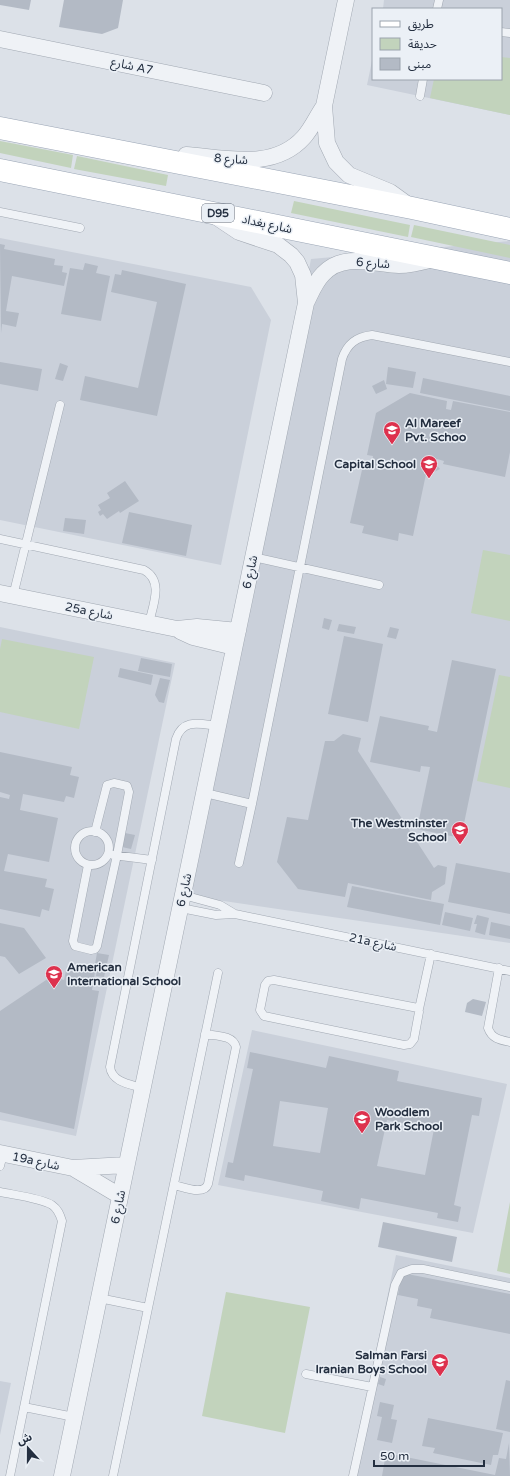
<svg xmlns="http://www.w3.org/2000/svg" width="510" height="1476" font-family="'Varela Round','Noto Sans Arabic',sans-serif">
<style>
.built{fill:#cad0da}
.green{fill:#c2d3bc}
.building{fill:#b3bac5;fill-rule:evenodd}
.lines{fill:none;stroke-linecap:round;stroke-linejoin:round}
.service-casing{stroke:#a1a8b2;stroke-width:9}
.minor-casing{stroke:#a1a8b2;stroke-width:17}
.primary-casing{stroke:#9aa5b5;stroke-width:23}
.service{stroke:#eff2f6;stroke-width:8}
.minor{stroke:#eff2f6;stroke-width:16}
.primary{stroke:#fff;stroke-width:22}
.labels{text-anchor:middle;stroke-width:3;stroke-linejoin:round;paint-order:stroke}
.shield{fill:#ebf0f6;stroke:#606977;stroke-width:1}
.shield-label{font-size:11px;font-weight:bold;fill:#242f40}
.street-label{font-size:12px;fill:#242f40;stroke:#ebf0f6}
.poi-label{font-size:12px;font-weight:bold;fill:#242f40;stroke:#ebf0f6;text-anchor:start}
</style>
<rect width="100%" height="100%" fill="#dce1e8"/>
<!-- built -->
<path class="built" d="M384,0H510V115L367,85L373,56V79H501V9H383Z
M0,238L251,287L271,320L221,565L0,520Z
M510,241V943L183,895L238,631L311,259Z
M0,627L175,663L76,1136L0,1120Z
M252,1030L507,1084L473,1233L218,1185Z
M396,1255L510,1278V1476H350Z
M0,1381L11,1383L0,1435Z"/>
<!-- green -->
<path class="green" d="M501,57L510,58V115L430,98L434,79H501Z
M0,141L73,155L71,168L0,153Z
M77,156L168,175L166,186L74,169Z
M294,201L410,225L408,237L291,213Z
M414,225L510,245V258L411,237Z
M483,550L510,555V621L471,613Z
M2,639L94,657L79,729L0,712V649Z
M499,675L510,677V788L477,781Z
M510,1202V1274L497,1271Z
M226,1292L310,1307L285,1433L202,1416Z"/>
<!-- building -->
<path class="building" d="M0,0H31L29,10L0,5Z
M64,0H123L118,28L102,34L59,27Z
M0,244L5,245L4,249L55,259L54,265L63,266L62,272L67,273L64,286L12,276L6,311L19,313L16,327L2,324L1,333Z
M85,263L98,266L96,273L110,276L101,321L61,314L70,268L83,270Z
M122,270L186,284L157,416L80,400L85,376L138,388L157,302L111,292L115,274L121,275Z
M0,362L42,369L38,391L0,384Z
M60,363L68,366L63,381L55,379Z
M388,367L416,372L413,388L386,384Z
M423,378L510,396V411L420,393Z
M384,380L387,389L376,394L372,386Z
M410,393L447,401L446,409L451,410L453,401L510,412V452L505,477L443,464L444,461L437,459L436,464L440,469L432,473L425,466L424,474H426L413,536L399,533L398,541L362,533L364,526L350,523L364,461L372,463L373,456L367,455L376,413Z
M125,481L139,501L120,513L119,511L107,519L103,514L100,516L98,512L101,510L98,505L110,498L107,493Z
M129,512L192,525L186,556L122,543Z
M65,518L86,520L84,534L63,531Z
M324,618L332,620L329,630L322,628Z
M339,624L356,627L354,634L337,631Z
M390,627L399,629L396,639L387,637Z
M344,636L383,644L368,722L328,714Z
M141,658L172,664L170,677L138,671Z
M452,660L496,669L461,838L417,829L430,767L421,766L420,772L370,762L380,716L429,726L428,730L437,732Z
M120,668L153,675L151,685L118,677Z
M160,678L170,680L164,703L159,702L155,695Z
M343,734L361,738L358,751L434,868L438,865L447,867L445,884L432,892L431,900L348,883L345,897L298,889L277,862L287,817L308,820L325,741H334Z
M0,752L72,767L70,775L79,777L74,798L66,796L64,802L23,794L20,810L58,818L49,862L8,854L4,871L47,879L45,887L54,889L49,911L42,909L40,917L0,909V797L9,799L10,795L0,792Z
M125,833L135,835L131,849L122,847Z
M456,863L510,873V914L448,902Z
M352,886L444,904L440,925L347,907Z
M445,912L473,918L470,931L442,925Z
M477,915L489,918L485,935L475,932L477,924H474Z
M491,922L510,926V939L489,935Z
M0,923L24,928L46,958L19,974L5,957L0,956Z
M97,953L109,955L104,977L96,976L98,965L95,964Z
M67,966L95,972L92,990L99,991L74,1129L0,1112V1011L52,976L64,980Z
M473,999L486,1002L482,1016L465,1012L467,1003Z
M250,1052L326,1068L329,1056L399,1071L397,1081L482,1098L479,1116L472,1115L454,1205L461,1207L458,1222L437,1218L438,1213L361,1198L359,1209L321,1201L323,1191L245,1175L244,1181L225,1177L228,1162L233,1163L253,1069L247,1068ZM280,1101L328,1108L320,1153L273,1146ZM387,1120L434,1129L425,1175L377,1166Z
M383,1222L457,1237L452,1262L378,1247Z
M402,1273L510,1294V1334L430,1318L432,1309L417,1306L418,1299L398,1295Z
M380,1377L386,1379L384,1386L378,1384Z
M506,1380L510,1381V1432L496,1429Z
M380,1402L394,1405L391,1419L397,1420L392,1443L377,1440L382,1417L377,1416Z
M428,1418L503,1433L498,1455H493L491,1465L433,1453L435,1448L422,1446Z
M509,1443L510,1476H382L386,1453L495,1475L499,1458L506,1459Z"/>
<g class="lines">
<defs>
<path id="service" d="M437,9L439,0
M501,32L510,33
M420,96L423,79
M0,212L80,228
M0,539L144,570C164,581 153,605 149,623
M253,557L379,585
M13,596L60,405
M205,793L252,804
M75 848a17 17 0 1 1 34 0a17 17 0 1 1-34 0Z
M113,855L152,860
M239,863L252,804L342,359C347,344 356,337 372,335L510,362
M88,865L73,941L75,946L91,950L95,949L97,946L117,855L129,792L127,786L114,783L107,785L95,832
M183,895L220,905L235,914
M181,908L216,915L235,914L510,971
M499,968L488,1028C492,1039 500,1040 510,1042
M274,980L418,1008L419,1012L414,1039L410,1044L404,1045L264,1016L260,1010L265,985L268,981Z
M419,1009L431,954
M142,1088C129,1084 112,1082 110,1067L176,739C183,718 200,724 218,726
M0,1166L3,1154
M174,1185C184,1187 204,1196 208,1184L236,1047C233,1035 216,1036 205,1034
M0,1192C14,1195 41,1198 52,1205C58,1209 60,1215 62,1221L10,1476
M99,1298L148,1308
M306,1374L372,1387
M24,1407L74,1417
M113,1476L218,973
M353,1476L395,1285L401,1273L412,1269H423L510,1287"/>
<path id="minor" d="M346,0L324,106L327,143L336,162L349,175L390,192L408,205
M0,39L264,93
M186,155C225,158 274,171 304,137C312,128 317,116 324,106
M215,216L239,232L278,245L291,255L297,262L303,275L306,303
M0,593L177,629L197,627L238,631
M180,631L193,637L234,647
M0,1153L73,1168L126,1165
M73,1168L120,1196
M62,1476L306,303C311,293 315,282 323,274C343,252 374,264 399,265C411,265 422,262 433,259"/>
<path id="primary" d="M0,128L412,208L510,229
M0,170L510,273"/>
</defs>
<!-- service casing -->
<use href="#service" class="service-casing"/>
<!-- minor casing -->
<use href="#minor" class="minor-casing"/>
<!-- primary casing -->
<use href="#primary" class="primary-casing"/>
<!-- service -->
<use href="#service" class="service"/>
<!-- minor -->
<use href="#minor" class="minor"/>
<!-- primary -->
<use href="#primary" class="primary"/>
</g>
<!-- icons -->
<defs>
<symbol id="school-pin" viewBox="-11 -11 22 30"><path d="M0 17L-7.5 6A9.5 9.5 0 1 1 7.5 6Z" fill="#dd314d" stroke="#ebf0f6"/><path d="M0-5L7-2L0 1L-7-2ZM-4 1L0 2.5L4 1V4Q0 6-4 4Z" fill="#fff"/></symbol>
</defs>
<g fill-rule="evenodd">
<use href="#school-pin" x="382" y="420" width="20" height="27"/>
<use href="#school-pin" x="419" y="454" width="20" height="27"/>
<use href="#school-pin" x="450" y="820" width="20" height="27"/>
<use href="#school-pin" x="44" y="964" width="20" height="27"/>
<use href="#school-pin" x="352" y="1109" width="20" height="27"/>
<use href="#school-pin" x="430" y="1352" width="20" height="27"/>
</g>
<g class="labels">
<!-- shield labels -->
<rect class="shield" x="202" y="204" width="32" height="18" rx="3"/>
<g class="shield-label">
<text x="218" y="217">D95</text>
</g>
<!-- street labels -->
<g class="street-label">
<text transform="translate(132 66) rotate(12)" y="4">شارع A7</text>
<text transform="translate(231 159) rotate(4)" y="4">شارع 8</text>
<text transform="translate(267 224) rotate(12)" y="4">شارع بغداد</text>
<text transform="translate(373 263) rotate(4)" y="4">شارع 6</text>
<text transform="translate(250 572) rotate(-78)" y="4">شارع 6</text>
<text transform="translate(89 611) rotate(11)" y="4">25a شارع</text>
<text transform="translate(184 890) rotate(-78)" y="4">شارع 6</text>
<text transform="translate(373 942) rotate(12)" y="4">21a شارع</text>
<text transform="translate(36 1161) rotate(12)" y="4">19a شارع</text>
<text transform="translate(118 1207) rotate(-79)" y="4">شارع 6</text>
</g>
<!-- poi labels -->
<g class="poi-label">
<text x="405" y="427">Al Mareef<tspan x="405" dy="14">Pvt. Schoo</tspan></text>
<text x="416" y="468" text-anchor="end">Capital School</text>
<text x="447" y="827" text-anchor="end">The Westminster<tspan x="447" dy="14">School</tspan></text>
<text x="67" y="971">American<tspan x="67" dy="14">International School</tspan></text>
<text x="375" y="1116">Woodlem<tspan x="375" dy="14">Park School</tspan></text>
<text x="427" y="1359" text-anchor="end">Salman Farsi<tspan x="427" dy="14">Iranian Boys School</tspan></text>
</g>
</g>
<!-- legend -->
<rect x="372" y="8" width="130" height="72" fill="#ebf0f6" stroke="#9ba3ad"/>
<rect x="380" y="21" width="20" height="6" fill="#ffffff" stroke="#9ba3ad"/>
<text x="408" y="28" font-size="12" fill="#242f40">طريق</text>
<rect x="380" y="38" width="20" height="12" fill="#c2d3bc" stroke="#9ba3ad"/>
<text x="408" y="48" font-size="12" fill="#242f40">حديقة</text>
<rect x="380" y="58" width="20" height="12" fill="#b3bac5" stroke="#9ba3ad"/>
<text x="408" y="68" font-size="12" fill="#242f40">مبنى</text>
<!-- north arrow -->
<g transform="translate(28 1448) rotate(339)" stroke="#ebf0f6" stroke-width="3" paint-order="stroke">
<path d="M0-3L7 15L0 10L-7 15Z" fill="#242f40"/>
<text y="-6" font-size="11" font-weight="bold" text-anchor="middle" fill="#242f40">ش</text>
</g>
<!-- scale -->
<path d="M374 1460v6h110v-6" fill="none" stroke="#242f40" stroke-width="2"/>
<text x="380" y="1460" font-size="12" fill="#242f40" stroke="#ebf0f6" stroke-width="3" paint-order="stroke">50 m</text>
</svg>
